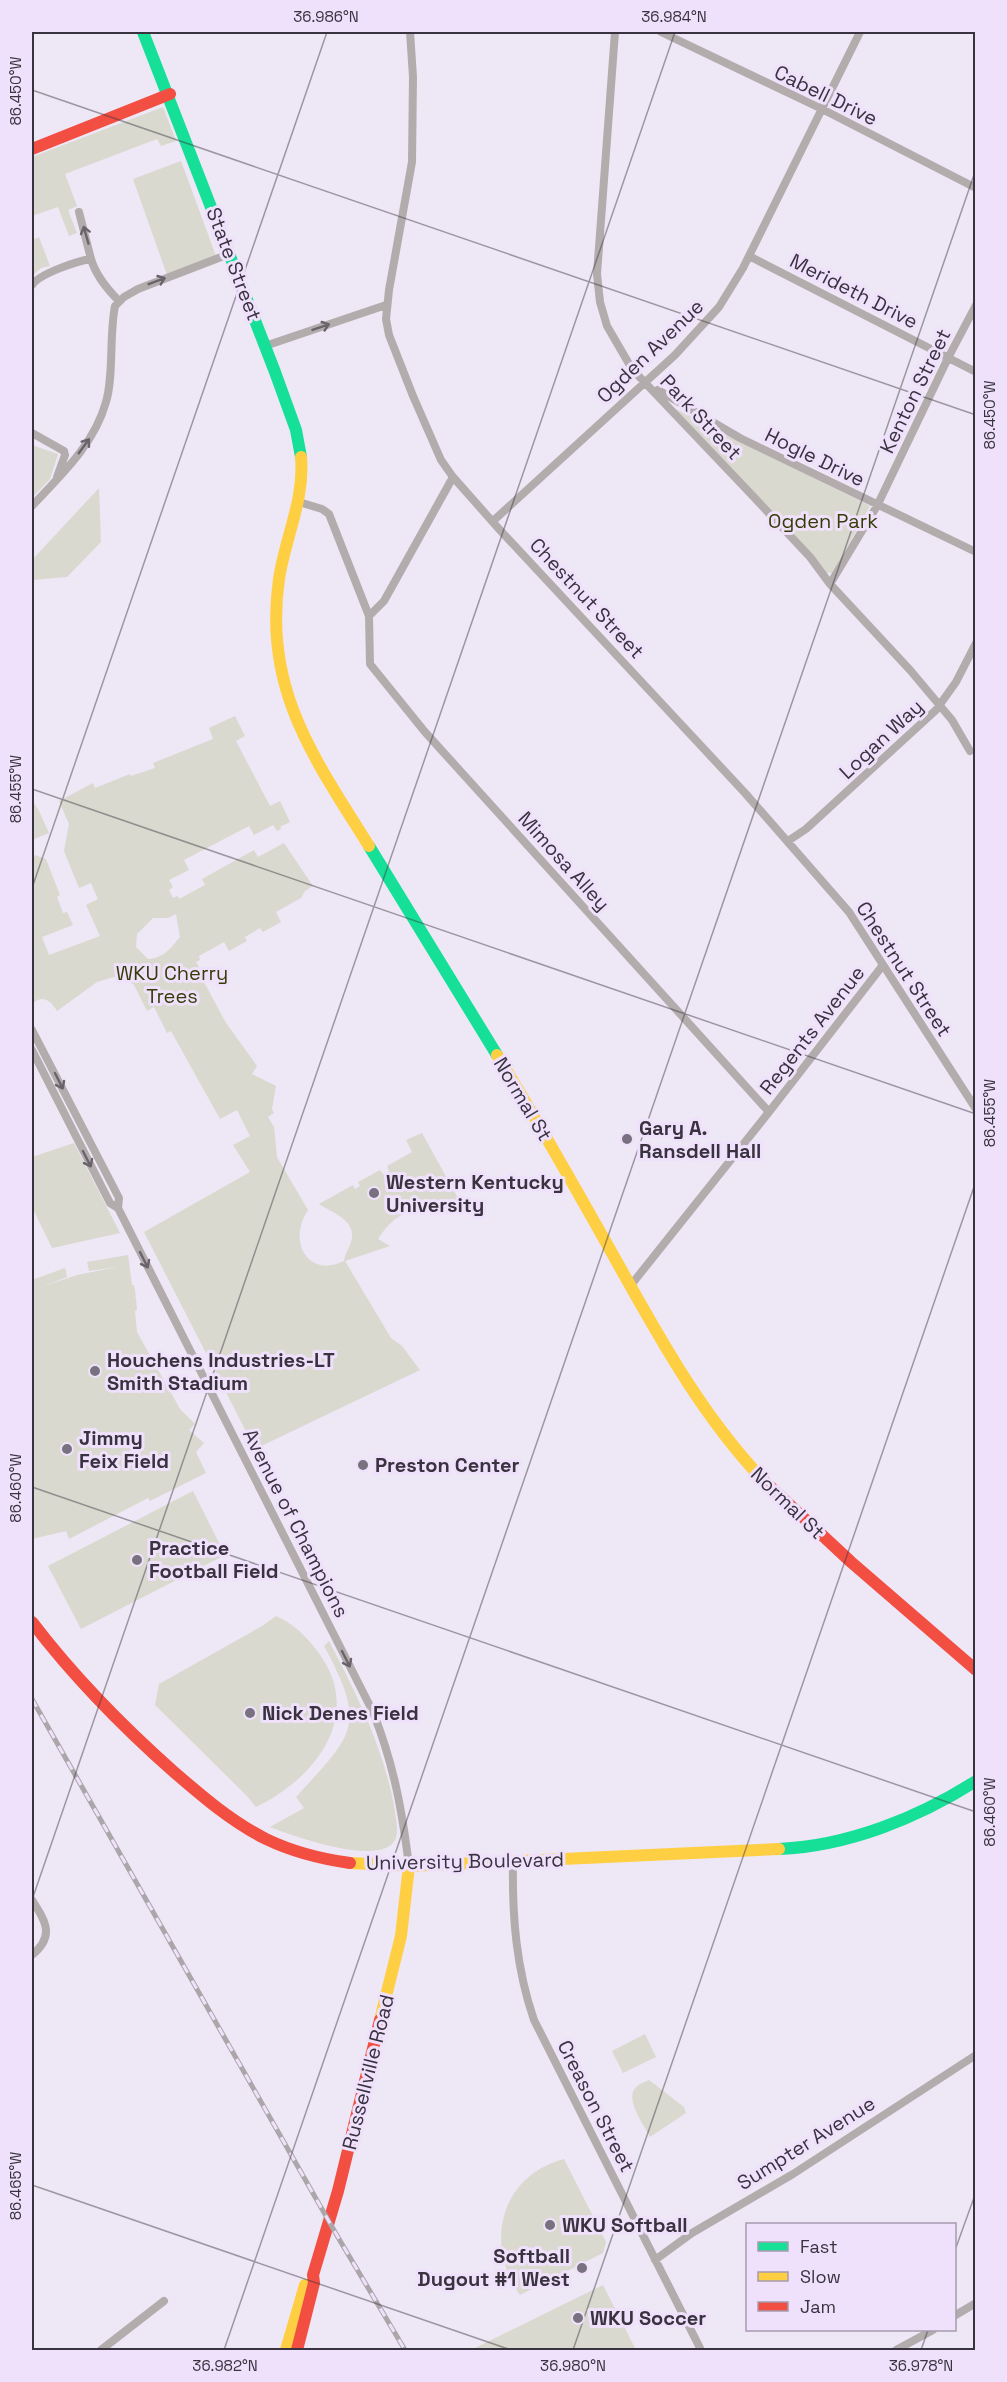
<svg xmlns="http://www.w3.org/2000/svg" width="1007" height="2382" font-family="'Space Grotesk',sans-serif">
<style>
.green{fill:#d9d9cf;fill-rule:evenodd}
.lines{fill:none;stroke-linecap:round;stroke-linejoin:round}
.street{stroke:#b3acad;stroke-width:8}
.fast{stroke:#16e098;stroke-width:12}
.slow{stroke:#ffcf43;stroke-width:12}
.jam{stroke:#f24e42;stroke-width:12}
.rail-casing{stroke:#aba6aa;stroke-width:5}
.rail{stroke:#efe1fb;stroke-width:3;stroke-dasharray:9;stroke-linecap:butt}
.oneway{stroke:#6a636b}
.ticks{fill:none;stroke:#39323f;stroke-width:1.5;stroke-opacity:0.45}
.poi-dot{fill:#78717f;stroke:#efe1fb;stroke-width:2}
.labels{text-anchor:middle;stroke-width:6;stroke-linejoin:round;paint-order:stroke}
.street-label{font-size:20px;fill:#39323f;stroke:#efe1fb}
.park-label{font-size:20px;fill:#353c07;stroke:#efe1fb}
.poi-label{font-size:20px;font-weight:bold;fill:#39323f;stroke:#efe1fb;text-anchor:start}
.neatline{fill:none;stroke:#39323f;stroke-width:2}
.ticks-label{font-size:15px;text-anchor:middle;fill:#39323f}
</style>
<rect width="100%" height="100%" fill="#eee7f5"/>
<!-- green -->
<path class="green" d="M163,107L176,141L161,146L157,139L65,174L77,206L68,210L77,233L69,236L58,207L32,216V221V157Z
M181,161L216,256L167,275L133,179Z
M39,237L50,266L41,268L32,276V240Z
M672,407L870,506L833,573H825Z
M32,445L58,454L50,479L32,498Z
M99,488L101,542L67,577L32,580V560Z
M235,716L245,736L236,741L270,806L280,801L290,822L280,827L281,829L277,831L273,825L254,835L249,826L184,860L189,870L169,880L173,887L169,890L173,898L178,896L179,899L205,885L202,879L254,850L258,857L284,843L313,886L305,891L301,898L276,912L281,922L263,932L260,928L245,937L247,941L229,951L224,942L199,956L200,960L196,962L199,967L197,969L226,1023L257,1066L252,1074L276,1086L272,1109L274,1113L268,1117L274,1127L277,1157L308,1210C287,1241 308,1279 344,1261C345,1253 349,1249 351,1242C358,1221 333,1213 319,1204L353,1185L355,1189L360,1186L358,1182L380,1170L383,1174L389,1171L387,1166L412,1152L406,1140L422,1133L459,1200L451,1214L433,1212V1206C408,1208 391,1218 378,1239L390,1246L345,1261L391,1338L402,1346L420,1370L255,1449L144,1232L250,1172L233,1145L250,1136L237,1110L220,1119L171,1031L167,1033L154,1007L147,1011L134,985L121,975L97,982L57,1011C51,1000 42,994 32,1004V857L35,855L46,859L60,895L57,897L63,913L67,912L73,925L42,937L49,955L100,936L86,905L98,899L91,883L79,888L64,851L69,824L59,801L93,783L95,788L130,774L131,776L155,768L153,763L213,739L209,728ZM176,914L180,937C170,949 164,958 148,959L136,947L137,934L153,918H168Z
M32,800L39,811L49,833L32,840Z
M74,1143L120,1233L52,1248L32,1207V1157Z
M128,1255L132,1285H134L136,1297L133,1298H136L137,1310L135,1311L137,1332L180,1409L195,1424L189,1430L204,1443L196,1452L206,1473L150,1501L148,1498L69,1539L66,1531L32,1539V1280L65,1268L67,1277L41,1287L77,1275L117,1267L89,1271L87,1262Z
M193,1491L225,1555L81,1629L48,1566Z
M276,1616C294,1624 306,1636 318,1652C365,1715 316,1778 256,1807L246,1795L155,1705L159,1684L262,1626Z
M329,1641C357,1695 385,1750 395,1812C396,1822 400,1834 393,1843C374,1865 293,1836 270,1827L304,1808L296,1797C353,1734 368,1727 324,1646Z
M645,2034L656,2057L623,2073L612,2051Z
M649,2080L684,2107L686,2113L650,2137C644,2125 624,2099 636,2087C639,2084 645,2082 649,2080Z
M564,2159L606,2242L603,2253L520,2295C484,2244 500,2176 564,2159Z
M603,2285L636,2350H471Z"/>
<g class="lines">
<!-- street -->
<path class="street" d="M410,32L413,77L412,162L389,290L386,319L389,335L413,396L441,460L453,477L499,529L745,793L849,912L976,1109
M615,32L597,274L600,302L607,326L632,369L750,493L810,557L830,584L910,670L952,720L970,751
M661,32L822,109L976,188
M79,212L91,259
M749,256L976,372
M32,285C39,274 77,261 91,259C96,276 107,289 119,301
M265,346L386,305
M658,390L740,438L976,552
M32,433L64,451L65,455L57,477
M299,502L322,509L329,514L369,616L370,664L425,732L769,1112
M32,506C61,475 94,445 106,402C114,375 109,336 115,306L124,297L138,289L229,254
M493,521L675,355L719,307L743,268L860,32
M830,584L877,506L948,358L976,305
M369,616L384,601L453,477
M788,841L806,829L936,710L956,682L976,643
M32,1030L119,1198L118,1208
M32,1050L110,1203L118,1208L373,1712C394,1765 402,1810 409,1866
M631,1285L769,1112L883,965
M513,1860C512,1915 516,1968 534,2020L701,2350
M32,1900C46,1922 55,1936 32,1955
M655,2260L692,2233L793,2174L976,2055
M954,2316L976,2303
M101,2350L164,2301
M896,2350L933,2330"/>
<!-- fast -->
<path class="fast" d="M143,32L275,372L296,430L301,457
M369,846L497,1055
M779,1849C848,1846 918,1818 976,1781"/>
<!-- slow -->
<path class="slow" d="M301,457C305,499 285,538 279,579C263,689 314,758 369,846
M497,1055C541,1126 581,1198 622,1271C664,1346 705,1419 764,1481
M350,1863L409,1866L779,1849
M380,2020L401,1936L409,1866
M286,2350L305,2285"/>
<!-- jam -->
<path class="jam" d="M32,149L170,94
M764,1481L851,1562L976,1670
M32,1622C74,1677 122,1726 174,1772C203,1797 232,1822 266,1839C293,1852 321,1859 350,1863
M297,2350L314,2283L313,2275L338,2191L380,2020"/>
<defs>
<path id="rail" d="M32,1699L339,2239L405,2350"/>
</defs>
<!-- rail casing -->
<use href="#rail" class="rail-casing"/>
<!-- rail -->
<use href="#rail" class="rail"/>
</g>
<!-- one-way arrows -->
<defs><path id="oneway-shaft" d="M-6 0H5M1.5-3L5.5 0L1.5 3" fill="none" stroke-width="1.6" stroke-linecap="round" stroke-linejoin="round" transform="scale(1.5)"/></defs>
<g class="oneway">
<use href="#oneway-shaft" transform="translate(86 235) rotate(-106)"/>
<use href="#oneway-shaft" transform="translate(157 281) rotate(-21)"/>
<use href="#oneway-shaft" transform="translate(321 327) rotate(-19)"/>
<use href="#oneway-shaft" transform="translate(84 446) rotate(-54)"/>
<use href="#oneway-shaft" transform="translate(59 1081) rotate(63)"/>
<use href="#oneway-shaft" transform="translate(87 1159) rotate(63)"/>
<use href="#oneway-shaft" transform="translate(144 1260) rotate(63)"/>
<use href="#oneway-shaft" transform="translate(346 1659) rotate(63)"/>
</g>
<!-- ticks -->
<path class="ticks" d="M32,90L976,415M32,789L976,1114M32,888L327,32M32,1487L976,1812M32,1900L675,32M32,2185L511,2350M954,2253L976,2192M224,2350L976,169M573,2350L976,1181M921,2350L928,2330"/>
<!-- markers -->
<g class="poi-dot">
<circle cx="627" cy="1139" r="6"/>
<circle cx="374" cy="1193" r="6"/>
<circle cx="95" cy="1371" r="6"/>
<circle cx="67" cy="1449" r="6"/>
<circle cx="363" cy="1465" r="6"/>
<circle cx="137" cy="1560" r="6"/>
<circle cx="250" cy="1713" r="6"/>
<circle cx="550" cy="2225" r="6"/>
<circle cx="582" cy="2268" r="6"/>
<circle cx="578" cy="2318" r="6"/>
</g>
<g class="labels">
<!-- street labels -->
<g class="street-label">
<text transform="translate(826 95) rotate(26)" y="7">Cabell Drive</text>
<text transform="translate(234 264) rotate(69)" y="7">State Street</text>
<text transform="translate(854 291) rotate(27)" y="7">Merideth Drive</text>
<text transform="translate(650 351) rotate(-44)" y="7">Ogden Avenue</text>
<text transform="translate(915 391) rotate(-64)" y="7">Kenton Street</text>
<text transform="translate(701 417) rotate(47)" y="7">Park Street</text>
<text transform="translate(815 457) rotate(26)" y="7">Hogle Drive</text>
<text transform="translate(587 598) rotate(47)" y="7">Chestnut Street</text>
<text transform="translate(881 739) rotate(-43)" y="7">Logan Way</text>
<text transform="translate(564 861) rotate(48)" y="7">Mimosa Alley</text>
<text transform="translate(904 969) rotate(57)" y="7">Chestnut Street</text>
<text transform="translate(812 1030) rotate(-52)" y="7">Regents Avenue</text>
<text transform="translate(523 1099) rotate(59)" y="7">Normal St</text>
<text transform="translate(788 1503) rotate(44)" y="7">Normal St</text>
<text transform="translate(296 1523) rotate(63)" y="7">Avenue of Champions</text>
<text transform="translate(465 1861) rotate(-1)" y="7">University Boulevard</text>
<text transform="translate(368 2072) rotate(-76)" y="7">Russellville Road</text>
<text transform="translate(596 2106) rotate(63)" y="7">Creason Street</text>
<text transform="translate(806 2143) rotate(-32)" y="7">Sumpter Avenue</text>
</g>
<!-- park labels -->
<g class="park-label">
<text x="823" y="528">Ogden Park</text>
<text x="172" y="980">WKU Cherry<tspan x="172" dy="23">Trees</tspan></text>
</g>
<!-- poi labels -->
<g class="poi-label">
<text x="639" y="1135">Gary A.<tspan x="639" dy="23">Ransdell Hall</tspan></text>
<text x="386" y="1189">Western Kentucky<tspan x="386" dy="23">University</tspan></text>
<text x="107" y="1367">Houchens Industries-LT<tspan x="107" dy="23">Smith Stadium</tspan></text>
<text x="79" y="1445">Jimmy<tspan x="79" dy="23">Feix Field</tspan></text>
<text x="375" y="1472">Preston Center</text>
<text x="149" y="1555">Practice<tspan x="149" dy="23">Football Field</tspan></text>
<text x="262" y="1720">Nick Denes Field</text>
<text x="562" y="2232">WKU Softball</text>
<text x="570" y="2263" text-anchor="end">Softball<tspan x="570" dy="23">Dugout #1 West</tspan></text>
<text x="590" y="2325">WKU Soccer</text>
</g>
</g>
<!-- border -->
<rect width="1007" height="2382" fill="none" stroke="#efe1fb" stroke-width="66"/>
<!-- legend -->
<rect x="746" y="2223" width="210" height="108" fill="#efe1fb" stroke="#a69bb0" stroke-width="1.5"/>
<rect x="758" y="2242" width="30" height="9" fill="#16e098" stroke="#a69bb0" stroke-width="1.5"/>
<text x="800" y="2253" font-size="18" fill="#39323f">Fast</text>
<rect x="758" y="2272" width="30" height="9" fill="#ffcf43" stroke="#a69bb0" stroke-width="1.5"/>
<text x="800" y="2283" font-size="18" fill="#39323f">Slow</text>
<rect x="758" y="2302" width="30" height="9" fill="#f24e42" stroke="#a69bb0" stroke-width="1.5"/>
<text x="800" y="2313" font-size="18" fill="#39323f">Jam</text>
<rect x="33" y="33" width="941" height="2316" class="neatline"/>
<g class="ticks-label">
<text x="326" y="22">36.986°N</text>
<text x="674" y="22">36.984°N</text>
<text transform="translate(16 91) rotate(-90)" y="5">86.450°W</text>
<text transform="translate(990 415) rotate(-90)" y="5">86.450°W</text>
<text transform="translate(16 789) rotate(-90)" y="5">86.455°W</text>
<text transform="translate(990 1113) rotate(-90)" y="5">86.455°W</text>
<text transform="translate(16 1488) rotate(-90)" y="5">86.460°W</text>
<text transform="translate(990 1812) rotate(-90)" y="5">86.460°W</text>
<text transform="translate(16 2186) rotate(-90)" y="5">86.465°W</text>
<text x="225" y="2371">36.982°N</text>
<text x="573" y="2371">36.980°N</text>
<text x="921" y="2371">36.978°N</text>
</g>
</svg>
